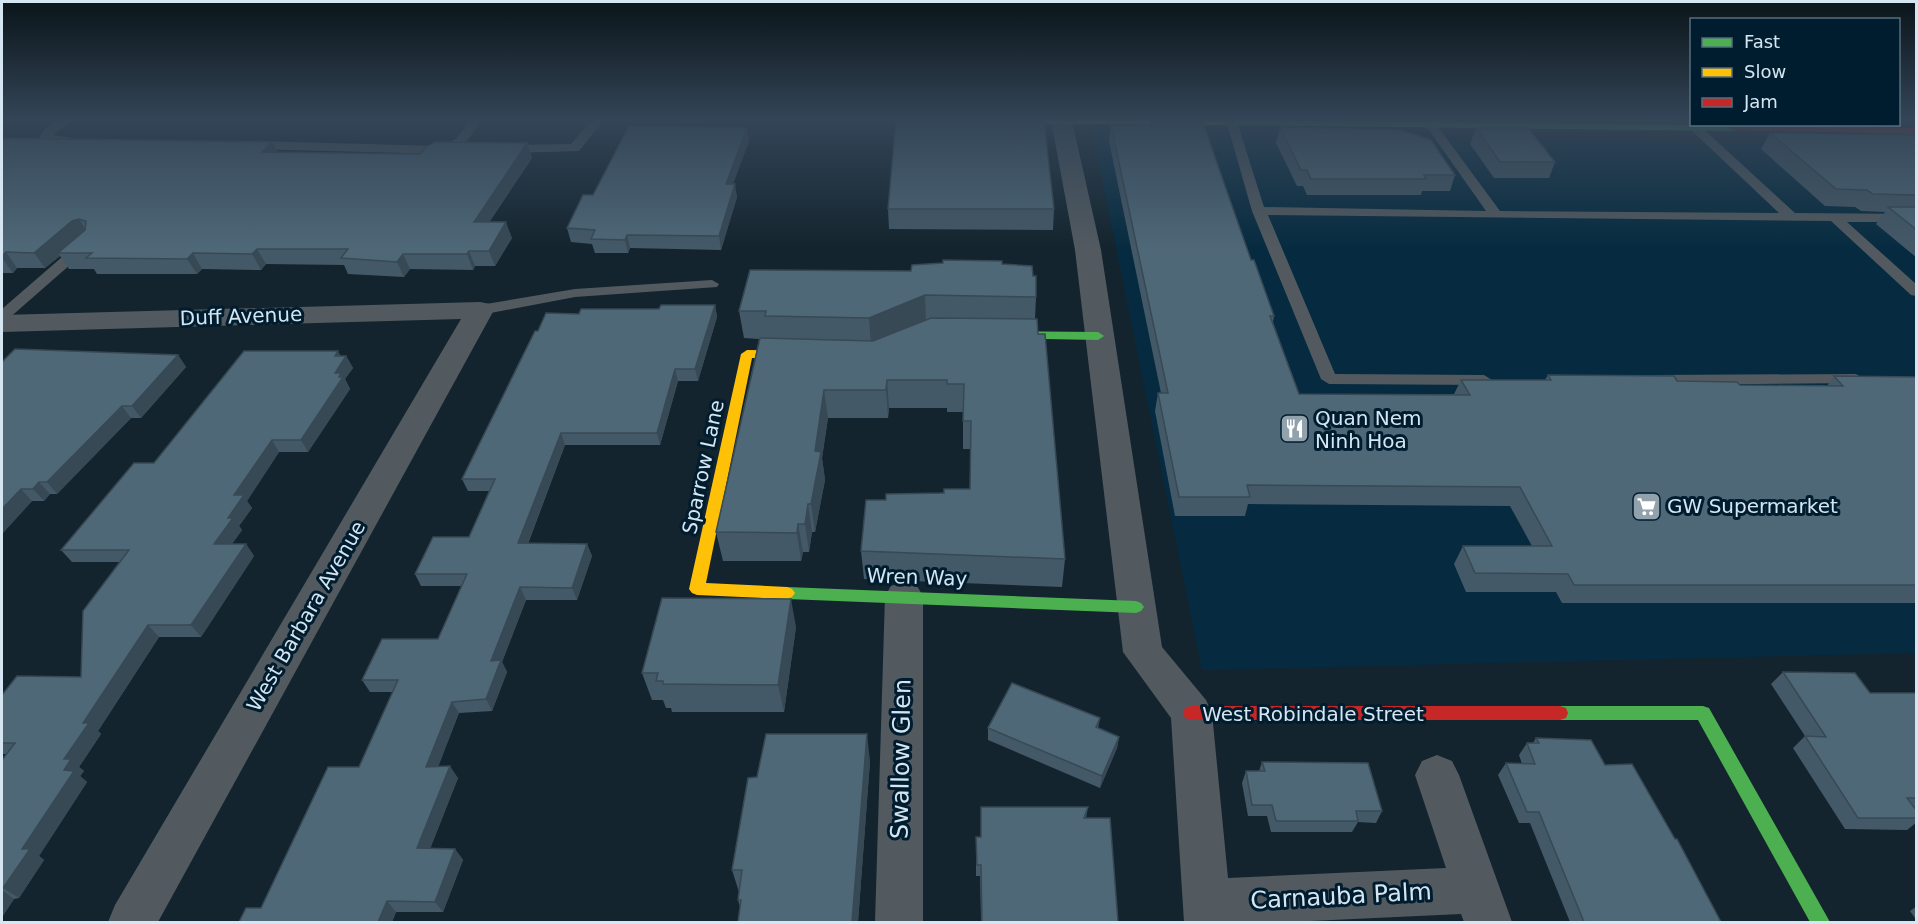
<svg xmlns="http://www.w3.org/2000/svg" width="1918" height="924" font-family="'DejaVu Sans',sans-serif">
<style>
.built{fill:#062b40}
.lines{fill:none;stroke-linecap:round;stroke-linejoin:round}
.lane{fill:#525a60;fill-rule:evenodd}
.street{fill:#525a60;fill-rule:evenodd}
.fast{fill:#4caf50;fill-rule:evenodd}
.slow{fill:#ffc107;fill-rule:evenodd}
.jam{fill:#c62828;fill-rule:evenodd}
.wall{fill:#445967}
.shaded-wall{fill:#374954}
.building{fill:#4f6878;stroke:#374954;stroke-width:1.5}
.labels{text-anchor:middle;stroke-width:6;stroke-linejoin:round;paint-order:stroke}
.street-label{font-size:20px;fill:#d5e6f2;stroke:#001d2f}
.poi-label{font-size:20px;fill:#d5e6f2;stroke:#001d2f;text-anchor:start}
.near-street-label{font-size:24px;fill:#d5e6f2;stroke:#001d2f}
</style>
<rect width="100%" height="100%" fill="#13242e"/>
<!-- built -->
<path class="built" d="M1090,120H1403L1418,138L1916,146V653L1202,670Z"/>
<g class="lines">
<!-- lane -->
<path class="lane" d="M58,120H72L53,135L72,138V144L45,142L39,138L45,128Z
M470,120H482L464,145L443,154L252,149L246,145L252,141L441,146L456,139Z
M592,120H604L579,151L507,153L501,149L507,145L571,144Z
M1226,120L1237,122L1264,207L1486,211L1424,123L1433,120L1500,211L1779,213L1689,128L1699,125L1795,213L1916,214V222H1847L1916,284V296L1911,295L1831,221L1268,215L1335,374L1484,375L1492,380L1484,385L1329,384L1321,379L1252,211Z
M82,243L87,244V250L7,320L2,322V309L77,244Z
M712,280L719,284L717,287L575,297L480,315L472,310L480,305L575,289Z
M1856,374L1864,379L1862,383L1652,385L1644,380L1652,375Z"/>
<!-- street -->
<path class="street" d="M1051,120L1072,121L1101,250L1162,647L1206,700L1212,713L1228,878L1446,868L1415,775L1422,761L1437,755L1452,761L1459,775L1512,922H1464L1461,914L1289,922H1184L1171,718L1123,652L1075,250Z
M480,302L490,304L494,310L158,922H108L115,905L461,319L2,332V315Z
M904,581L917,586L923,596V922H875L885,596L891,586Z"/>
<!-- fast -->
<path class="fast" d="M1217,120L1734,125L1739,128L1734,131L1220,125L1217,124Z
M1000,331L1098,332L1104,336L1098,340L996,338L994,335Z
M787,587L1136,601L1141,603L1144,607L1141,611L1136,613L787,599L782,597L779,593L782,589Z
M1560,706H1703L1709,708L1830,922H1810L1698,720H1560L1554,718L1552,713L1554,708Z"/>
<!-- slow -->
<path class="slow" d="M972,120H1223L1224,122L1220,125L976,123Z
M747,350L800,351L806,355L800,359L752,358L706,583L787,587L792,589L795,593L792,597L787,599L697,595L692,593L689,589L741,354Z"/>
<!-- jam -->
<path class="jam" d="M1734,125L1916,128V134L1731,130L1729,128Z
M1191,706H1560L1566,708L1568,713L1566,718L1560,720H1191L1185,718L1183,713L1185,708Z"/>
</g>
<!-- wall -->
<path class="wall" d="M1151,120L1251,260L1274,316L1273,322L1299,394H1454L1461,380H1545L1548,375L1740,385L1827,386L1834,376L1917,377V603H1562L1556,592H1466L1454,564L1463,546H1532L1510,506L1248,504L1245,516H1175L1155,411L1158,393H1161L1109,141L1111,125H1150Z
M1280,127L1455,175L1450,191H1422L1421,195H1307L1303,186H1297L1276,143Z
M1476,128L1555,162L1549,178H1494L1470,144Z
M1770,133L1917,135V258L1876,224L1885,212L1861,211L1855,207L1825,206L1761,149Z
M2,138L272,142L278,152L420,154L527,143L532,158L489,222L512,238L495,266H475L473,270L410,269L404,277L348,274L344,265L266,264L261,270L202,269L197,274H97L94,269H69L60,256L45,268H17L13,273H2Z
M749,141L733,184L737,197L721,250L630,248L628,253H595L592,244L571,242L567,228Z
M888,209H1054L1053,230L889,229Z
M1002,264L1033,276L1036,297L1035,319L1038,334L1065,559L1062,587L864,579L861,551L886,500L970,489L971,449H963V412H947V408H889L888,418H828L822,458L825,480L815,532H812L809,552H803L801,561H723L716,532L759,339L744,338L739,311L911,271Z
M715,305L717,317L698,381H678L660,445H565L528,544H587L592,556L577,600H526L502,662L507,672L492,711L459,713L438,766L458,778L430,849H455L463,860L443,912H396L392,922H239L261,908L359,767L393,692H370L362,680L438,639L462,586H421L415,574L469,537L489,491H468L462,479L538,331L579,314Z
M178,355L186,367L141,418H131L57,494H50L44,501H32L2,534V362Z
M341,356H346L353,368L345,379L350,389L308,452H279L247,501L252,508L239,526L242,530L232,544H246L254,556L201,637H159L98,731L101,734L79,767L84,771L80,776L87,782L39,856L44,860L19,898L14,899L2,917V760L6,754H2V695L81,677L120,562H72L61,550L154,463Z
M796,627L784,712H672L671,708H666L663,700H652L642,673Z
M1783,672L1870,693H1917V809H1915L1917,811V822L1907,830L1845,829L1793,748L1805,736L1771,684Z
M1100,718L1098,728L1119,737L1117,748L1100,788L988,740V728Z
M1536,738L1605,765L1721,922H1570L1530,823H1519L1498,775L1506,763L1522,764L1519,755L1527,743H1533Z
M870,761L858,922H738L740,907L738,900L739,892L732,870L757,777Z
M1262,762L1382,811L1376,823L1358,822L1352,832H1271L1267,816H1248L1242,783L1246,771H1259Z
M1088,807L1086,818L1118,922H981L980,876H976V837H981Z
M1917,906V921L1910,911Z"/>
<!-- shaded-wall -->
<path class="shaded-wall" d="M747,128L749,141L728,197L726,184Z
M272,142L280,156L262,152Z
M527,143L532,158L479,238L474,222Z
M735,184L737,197L721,250L719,236Z
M79,219L89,235L58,253L60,256L45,268L34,253L72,221Z
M506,222L512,238L495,266L489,251Z
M627,235L630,248L628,253L625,240Z
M257,249L266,264L261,270L252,254Z
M469,251L475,266L473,270L467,254Z
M6,252L17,268L13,273L2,258V256Z
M193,253L202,269L197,274L187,259Z
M403,254L410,269L404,277L397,262Z
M925,295L926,323L871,346L869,318Z
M715,305L717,317L698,381L695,369Z
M338,351L343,360L346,356L353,368L345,379L350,389L308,452L301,440L335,373V356Z
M178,355L186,367L141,418L132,406Z
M675,369L678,381L660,445L657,433Z
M887,380L889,408L888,418L886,390Z
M824,390L828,418L822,458L825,480L815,532L811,504L815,451Z
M122,406L131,418L57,494L47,482Z
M561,433L565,445L523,556L518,543Z
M272,440L279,452L247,501L252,508L239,526L242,530L223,556L214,544L228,518L234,495Z
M39,482L50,494L44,501L33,489Z
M21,489L32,501L2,534V509Z
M808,504L812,532L809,552L805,524Z
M798,524L803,552L801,561L797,533Z
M246,544L254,556L201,637L191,625Z
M587,544L592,556L577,600L572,588Z
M520,587L526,600L502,662L507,672L492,711L486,699L491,661Z
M791,599L796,627L784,712L778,685Z
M148,625L159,637L98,731L101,734L79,767L84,771L80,776L87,782L39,856L44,860L19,898L3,888L22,849L64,770V759L83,723Z
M452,702L459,713L434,778L426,767Z
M867,734L870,761L858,922H852Z
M1119,737L1117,748L1100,788L1102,776Z
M450,766L458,778L426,859L417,848Z
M455,849L463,860L443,912L435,902Z
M2,890L14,899L2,917Z
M387,901L396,912L392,922H378Z"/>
<!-- building -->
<path class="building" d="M1151,120H1202L1251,260H1254L1274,316H1270L1299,394L1470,395L1461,380H1551L1548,375L1674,376L1677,381L1737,382L1740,385L1843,386L1834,376L1917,377V585H1574L1568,574L1475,573L1463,546H1552L1520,487L1247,485L1250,497H1179L1158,393H1168L1111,125H1152Z
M896,121H1044L1054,209H888Z
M629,126L747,128L726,184H735L719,236L627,235L625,240L591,239L595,230L567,228L583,195H593Z
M1280,127L1400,130L1431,140L1455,175H1424L1426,179H1311L1307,170H1301Z
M1476,128H1528L1555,162H1500Z
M1770,133L1917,135V195L1873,194L1867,190L1836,189Z
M2,138L272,142L262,152L420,154L427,146L436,142L527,143L474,222H506L489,251H469L467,254H403L397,262L341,258L348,249H257L252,254L193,253L187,259L86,258L92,253H58L85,230L86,221L79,219L72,221L34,253L6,252L2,256Z
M1888,207H1917V230Z
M943,260L1002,261V264L1032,266L1033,276H1036V297L925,295L869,318L765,316L766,311H739L750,270L911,271L912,265L943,263Z
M661,305H715L695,369H675L657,433H561L518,543L587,544L572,588L520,587L491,661L501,660L486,699L452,702L426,767L450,766L417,848L455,849L435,902L387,901L378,922H239L246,908H261L328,767H359L398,680H362L382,639H438L467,574H415L433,537H469L495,479H462L535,331H538L546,313L579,314L581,309H659Z
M931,318L1037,319L1038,334H1045L1065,559L861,551L866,500H886V494L944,493V489H970L971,421H963L964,384H947V380H887L886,390H824L815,451L821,452L811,504H808L805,524H798L797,533L716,532L760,338L873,341Z
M15,349L178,355L132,406H122L47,482H39L33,489H21L2,509V362Z
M244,351H338L335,356H346L335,373H341L339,377H343L301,440H272L234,495H244L228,518H233L214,544H246L191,625H148L83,723H89L64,759H71L64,770L74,771L22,849H30L3,888H2V760L15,743H2V695L17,676L81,677L83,611L129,550H61L134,463H154Z
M662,598L791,599L778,685L663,684V681H656L658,673H642Z
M1783,672L1855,673L1870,693H1917V798H1907L1917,811V818H1858L1805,736L1826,737Z
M1012,683L1100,718L1096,727L1119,737L1102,776L988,728Z
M766,734H867L852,922H738L741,900H738L742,870H732L748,778L757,777Z
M1536,738L1591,740L1605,765L1632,764L1675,839H1677L1721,922H1584L1539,812H1527L1506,763L1535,764L1527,743H1539Z
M1262,762L1368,763L1382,811H1356L1358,821H1276L1272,805H1252L1246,771H1265Z
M981,807H1088L1084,818H1110L1118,922H982L981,865H977L976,837H981Z"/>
<!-- sky -->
<linearGradient id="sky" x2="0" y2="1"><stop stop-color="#0a1419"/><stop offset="0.48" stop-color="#334557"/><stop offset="1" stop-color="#334557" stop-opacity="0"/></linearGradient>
<rect width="1918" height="249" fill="url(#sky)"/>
<!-- icons -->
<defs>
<symbol id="restaurant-square" viewBox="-11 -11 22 22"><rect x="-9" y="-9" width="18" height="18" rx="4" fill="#91a2ad" stroke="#001d2f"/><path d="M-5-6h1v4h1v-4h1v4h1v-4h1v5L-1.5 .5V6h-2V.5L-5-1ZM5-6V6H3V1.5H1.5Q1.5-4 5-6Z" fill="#fff"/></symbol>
<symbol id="supermarket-square" viewBox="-11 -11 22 22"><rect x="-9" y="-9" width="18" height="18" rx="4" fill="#91a2ad" stroke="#001d2f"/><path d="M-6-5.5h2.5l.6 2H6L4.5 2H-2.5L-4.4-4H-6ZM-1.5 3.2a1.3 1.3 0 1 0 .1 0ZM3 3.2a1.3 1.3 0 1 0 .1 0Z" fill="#fff"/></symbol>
</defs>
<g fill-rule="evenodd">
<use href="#restaurant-square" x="1278" y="412" width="33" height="33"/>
<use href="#supermarket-square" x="1630" y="490" width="33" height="33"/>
</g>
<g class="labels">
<!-- street labels -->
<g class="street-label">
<text transform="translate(241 316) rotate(-2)" y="7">Duff Avenue</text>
<text transform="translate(703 467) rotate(-78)" y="7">Sparrow Lane</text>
<text transform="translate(917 577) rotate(2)" y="7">Wren Way</text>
<text transform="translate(306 616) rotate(-60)" y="7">West Barbara Avenue</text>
<text x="1313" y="721">West Robindale Street</text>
</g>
<!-- poi labels -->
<g class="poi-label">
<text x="1315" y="425">Quan Nem<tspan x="1315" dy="23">Ninh Hoa</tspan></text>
<text x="1667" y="513">GW Supermarket</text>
</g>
<!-- near-street labels -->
<g class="near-street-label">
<text transform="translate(901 759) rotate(-89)" y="8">Swallow Glen</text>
<text transform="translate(1341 896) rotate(-3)" y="8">Carnauba Palm</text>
</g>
</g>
<!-- border -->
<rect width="1918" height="924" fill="none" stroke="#d5e6f2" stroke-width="6"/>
<!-- legend -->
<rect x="1690" y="18" width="210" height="108" fill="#001d2f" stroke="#556d7d" stroke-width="1.5"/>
<rect x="1702" y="38" width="30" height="9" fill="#4caf50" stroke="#556d7d" stroke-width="1.5"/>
<text x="1744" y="48" font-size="18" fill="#d5e6f2">Fast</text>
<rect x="1702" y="68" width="30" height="9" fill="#ffc107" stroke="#556d7d" stroke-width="1.5"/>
<text x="1744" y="78" font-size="18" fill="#d5e6f2">Slow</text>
<rect x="1702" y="98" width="30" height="9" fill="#c62828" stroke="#556d7d" stroke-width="1.5"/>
<text x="1744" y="108" font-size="18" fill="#d5e6f2">Jam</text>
</svg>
